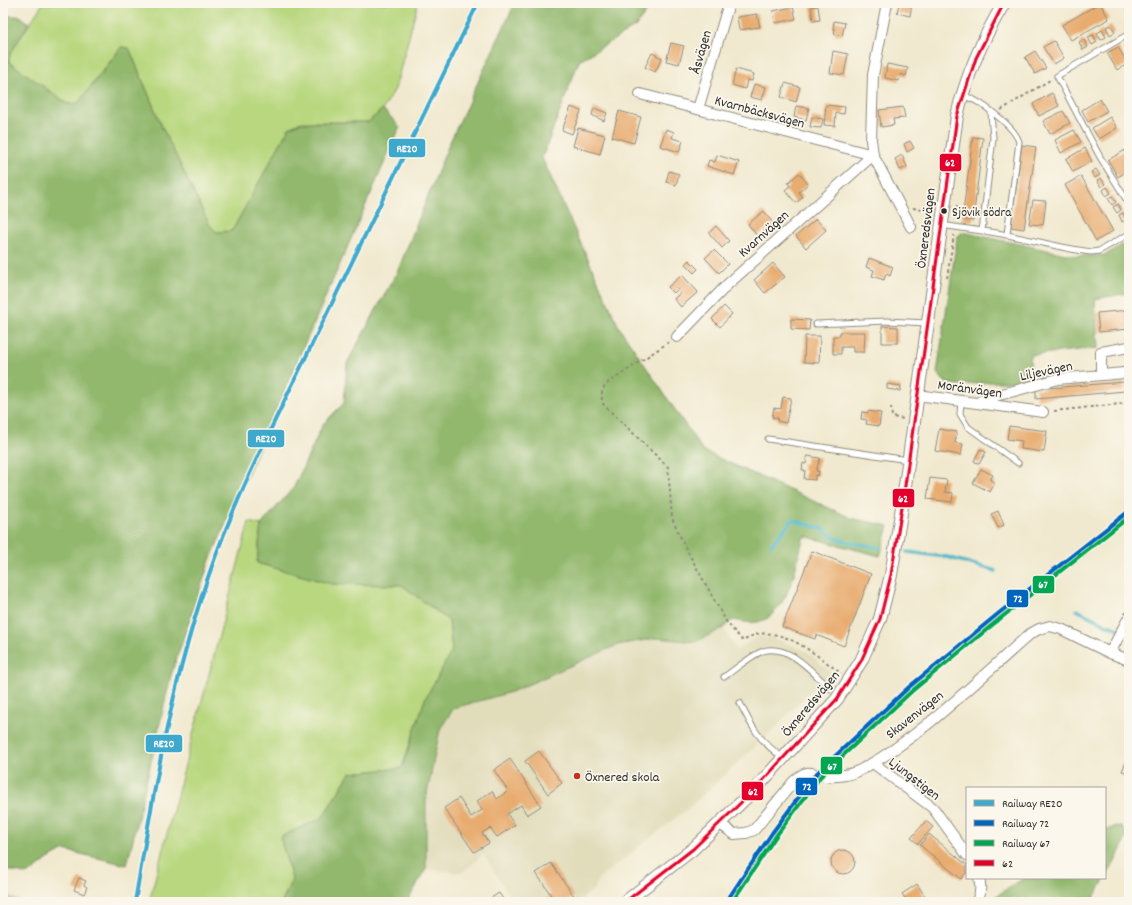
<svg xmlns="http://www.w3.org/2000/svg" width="1132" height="905" font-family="Dekko,sans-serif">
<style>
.built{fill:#e1dcba}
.industrial{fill:#c5c5b8}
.green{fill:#b8d77e;stroke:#728154}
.forest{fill:#92b86d;stroke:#5e724c}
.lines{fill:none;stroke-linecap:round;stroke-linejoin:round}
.stream{stroke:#4ab6c7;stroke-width:3.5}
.building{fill:#e8ac6f}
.service-casing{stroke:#8e8a7d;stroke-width:7}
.minor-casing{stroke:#8e8a7d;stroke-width:12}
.tertiary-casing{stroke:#8e8a7d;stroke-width:14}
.path{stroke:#8e8a7d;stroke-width:2;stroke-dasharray:3 3;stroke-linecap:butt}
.service{stroke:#fff;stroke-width:5}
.minor{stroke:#fff;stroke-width:10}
.tertiary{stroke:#fff;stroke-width:12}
.bus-1-casing{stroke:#fbf7ec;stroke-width:6}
.bus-1{stroke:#e4002b;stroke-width:3}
.rail-1-casing{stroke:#fbf7ec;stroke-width:7}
.rail-2-casing{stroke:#fbf7ec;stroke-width:7}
.rail-3-casing{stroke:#fbf7ec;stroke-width:7}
.rail-1{stroke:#3fa9cd;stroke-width:4}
.rail-2{stroke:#0065bd;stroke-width:4}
.rail-3{stroke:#00a651;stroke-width:4}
.bus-dot{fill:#2b2b2b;stroke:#fbf7ec;stroke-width:1.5}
.poi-dot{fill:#c8321e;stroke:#fbf7ec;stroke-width:1.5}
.labels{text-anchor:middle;stroke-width:3.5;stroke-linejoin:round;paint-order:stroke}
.bus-label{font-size:13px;fill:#2b2b2b;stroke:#fbf7ec;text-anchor:start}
.street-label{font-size:14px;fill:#2b2b2b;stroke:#fbf7ec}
.poi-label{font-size:14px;fill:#2b2b2b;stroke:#fbf7ec;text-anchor:start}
.line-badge{stroke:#fbf7ec;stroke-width:1.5}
.badge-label{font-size:11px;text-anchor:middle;font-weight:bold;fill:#fff}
</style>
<rect width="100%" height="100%" fill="#fbf7ec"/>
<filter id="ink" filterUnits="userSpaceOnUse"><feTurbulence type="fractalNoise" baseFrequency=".025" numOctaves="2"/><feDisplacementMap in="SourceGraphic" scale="8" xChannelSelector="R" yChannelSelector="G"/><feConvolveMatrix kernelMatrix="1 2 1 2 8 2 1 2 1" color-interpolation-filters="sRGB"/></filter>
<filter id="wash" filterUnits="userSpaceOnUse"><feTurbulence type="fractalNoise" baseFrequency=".012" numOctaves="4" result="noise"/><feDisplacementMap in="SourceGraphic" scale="16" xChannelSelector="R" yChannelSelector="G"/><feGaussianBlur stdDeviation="0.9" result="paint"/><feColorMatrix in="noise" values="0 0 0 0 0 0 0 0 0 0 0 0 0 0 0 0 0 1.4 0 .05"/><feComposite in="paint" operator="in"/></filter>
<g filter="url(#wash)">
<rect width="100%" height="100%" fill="#f1e9cf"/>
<!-- built -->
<path class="built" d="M723,628L736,650L758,636L773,638L806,651L836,677L810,691L771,732L691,806L598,879L594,889L578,902H514L483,854L462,873L426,869L419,846L426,800L440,729L454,708L511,692L617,645L657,638L696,642Z"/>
<!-- industrial -->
<path class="industrial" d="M3,892L22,902H3Z"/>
<!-- green -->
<path class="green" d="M43,3H418L395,89L383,109L368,122H301L289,128L232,231L216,232L209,224L163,129L129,48L121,47L78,103L68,104L9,62L10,54Z
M249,522L261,525L257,563L332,584L402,585L449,621L452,651L425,699L402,768L350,773L322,818L280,837L292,879L282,902H149Z"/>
<!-- forest -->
<path class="forest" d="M515,3H653L636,26L579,61L542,158L619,327L703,451L851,518L889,526L880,556L804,536C796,563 792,602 766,619C756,625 743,622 733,620L723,628L696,642L657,638L617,645L511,692L454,708L440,729L426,799V869L407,902H282L292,879L280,837L322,818L350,773L402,768L425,699L452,651L449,621L402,585L332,584L257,563L261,525L294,487L323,424L344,403L347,363L398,270L449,144Z
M8,16H20L29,23L10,54L9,62L68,104L78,103L122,47L129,48L163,129L209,224L216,232L232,231L289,128L300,123L368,122L383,109L400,127L210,560L171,675L127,865L64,850L48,859L32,872L24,874L3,869V19Z
M962,232L1075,256L1105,255L1129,241V293L1095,299L1098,348L1030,355L1031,382H992L959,385L946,383L937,373L957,238Z
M1116,826L1122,827L1127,836L1116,860L1091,902H987L1024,878H1105V831Z"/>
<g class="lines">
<!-- stream -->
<path class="stream" d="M771,545L792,520L823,529L831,536L844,541L880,548
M907,552L947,557L996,571
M1077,610L1107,625L1129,632"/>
</g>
<g id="blocks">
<!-- building -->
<path class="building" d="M899,3H912L910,16L897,13Z
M1100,3L1109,19L1071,40L1062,25Z
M1123,3H1129V14L1124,5Z
M818,6L820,20L813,21L811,7Z
M793,7L796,19L775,23L773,11Z
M757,14L760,27L739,30L737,17Z
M834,21L845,23L842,36L834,34L835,29H833Z
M1111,25L1115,32L1110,35L1106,27Z
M1102,30L1106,37L1101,40L1097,33Z
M1093,35L1097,42L1092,45L1088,37Z
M1084,40L1088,47L1083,50L1079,42Z
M1129,40V49L1125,43Z
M1054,41L1064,58L1054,64L1043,47Z
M671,43L684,46L679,64L666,61Z
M1118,47L1128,64L1117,70L1107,53Z
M833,51L848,54L844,75L830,73Z
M1035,51L1046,68L1035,74L1025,57Z
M652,53L662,58L655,72L645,67Z
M887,64L908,68L906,76L900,74L899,81L885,78Z
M736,69L754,74L752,81L747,80L745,89L732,85Z
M785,83L800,87L796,102L781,97Z
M754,84L766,87L762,100L750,97Z
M1052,93L1059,106L1039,116L1033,104Z
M1100,99L1107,111L1088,122L1082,110Z
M826,105L845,107L844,114L836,113L835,126L824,125Z
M796,106L809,108L806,120L794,117Z
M571,107L581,111L572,134L562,130Z
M903,107L905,118L893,119L894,125L881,127L879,110Z
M594,108L607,113L604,121L592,115Z
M619,111L641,117L634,143L612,137Z
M1063,111L1070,123L1050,134L1043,121Z
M812,117L823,119L821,128L810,127Z
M1110,117L1117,128L1099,139L1092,128Z
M578,128L605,135L600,154L573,146Z
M666,129L674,132L672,138L683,141L679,152L660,146Z
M1074,130L1081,142L1061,153L1055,140Z
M973,137L983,138L973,221L962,219Z
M910,141L914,148L907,152L904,144Z
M1022,145L1036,147L1024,229L1011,227Z
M1085,148L1092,161L1073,172L1066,159Z
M1129,148V170L1118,177L1108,160Z
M717,155L739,162L734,175L707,166L709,160L715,162Z
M902,155L907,167L900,170L895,159Z
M1096,169L1100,175L1095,178L1091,172Z
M669,171L679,174L676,185L666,182Z
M799,173L808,184L799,192L803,197L796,203L785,190L790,186L788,183Z
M1081,176L1113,231L1096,241L1065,185Z
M1101,178L1105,184L1101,187L1097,180Z
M1107,187L1111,193L1106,196L1103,190Z
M1112,196L1116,202L1112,205L1108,198Z
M1033,200L1046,201L1043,225L1029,224Z
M1118,204L1121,210L1117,213L1113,207Z
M764,211L773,223L757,236L748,224Z
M1123,213L1127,219L1122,222L1119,215Z
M816,219L826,230L806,248L796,236Z
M716,226L729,241L722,248L709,233Z
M714,250L728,264L719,273L705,258Z
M869,258L893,267L890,276L886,274L884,280L872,276L874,270L866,267Z
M689,260L698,269L694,273L685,264Z
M773,263L785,277L765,293L754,280Z
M682,275L698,292L681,307L674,299L681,292L678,289L674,293L668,287Z
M724,306L732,314L720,327L712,319Z
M1129,310V329L1099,332L1097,313Z
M791,319L810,320L809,330L791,329Z
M882,326L898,327V343H882Z
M840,332H865L864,352H853V347H841V354H833V336H840Z
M805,336H820L819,363L804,362Z
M1124,382L1125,391L1036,399V389Z
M887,384L901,386L900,391L887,389Z
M783,397L791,398L786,423L777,421L778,418L772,417L774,408L781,409Z
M868,411L881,413L879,426L866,424L867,420L861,419L862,412L868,413Z
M1009,426L1047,431L1044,452L1021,449L1022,441L1007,439Z
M939,429L957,432L955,443L963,444L961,455L935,451Z
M980,449L986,452L979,464L974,461Z
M807,456L820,458L816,471H819L818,476L815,475V480L804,479L805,470H802L803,463L806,464Z
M981,469L993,475L990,480L995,483L990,492L973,483Z
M930,478L947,480L945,492L953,493L952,502L927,499Z
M998,511L1004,525L998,528L991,514Z
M812,551L871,574L844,646L816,635L815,639L782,627Z
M539,751L562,783L548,794L525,761Z
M1128,757H1129V773L1122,771Z
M510,759L541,806L527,815L521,805L507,814L515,825L497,837L490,828L482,833L489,843L474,852L444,808L459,798L471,817L482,810L477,801L492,791L497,799L508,791L494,770Z
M926,821L933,827L918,844L911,838Z
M929,834L967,865V872L961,879L920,845Z
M831 862a12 12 0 1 1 24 0a12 12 0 1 1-24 0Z
M551,863L574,896L565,902H541L551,895L536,873Z
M79,878L86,881L84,885L87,887L84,894L74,890Z
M917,884L925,896L917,902H908L902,894Z
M499,893L505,902H494L491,898Z"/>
</g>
</g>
<g filter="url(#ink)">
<use href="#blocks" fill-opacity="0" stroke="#8e8a7d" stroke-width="1"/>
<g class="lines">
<defs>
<path id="service" d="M1129,34L1057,76L1100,157L1129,204
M963,96C979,99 1015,127 1019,142L1007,234
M941,225L982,231L993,138L991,113
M982,231C1020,235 1054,248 1092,252L1099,251L1129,234
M816,324L887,321L927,323
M961,401L960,414L968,427L1018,463
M768,439L908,460
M724,677C736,669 750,656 763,651C790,643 813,674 831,689
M740,703C752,728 760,741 783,758"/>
<path id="minor" d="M887,3L873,75L871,140L873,155L911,227
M640,94L873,155
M698,109L729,3
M677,337L728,284L873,155
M1101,374V352L1129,347
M917,395L1043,412
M978,403L984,399L1058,379L1124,373
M1110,653L1129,617
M873,763L933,808L967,855
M720,824L734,834L746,833L754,830L794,781C798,778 802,773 807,773C812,772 819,775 825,776C837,777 853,775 864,768C925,734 977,680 1030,634L1039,629L1050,626L1061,629L1110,653L1129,660
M976,902C981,895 981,886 979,878"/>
<path id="tertiary" d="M625,902L693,849L756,788L837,699L861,661L870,641L880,619L891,575L902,507L957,116C966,76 983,38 1004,3"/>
</defs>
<!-- service casing -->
<use href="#service" class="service-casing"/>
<!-- minor casing -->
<use href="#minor" class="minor-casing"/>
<!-- tertiary casing -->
<use href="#tertiary" class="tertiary-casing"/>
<!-- path -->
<path class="path" d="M1001,110L1050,80
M913,208L928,210
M956,220L957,205
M929,225L928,210L934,189
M947,278L954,235
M669,342L605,385L601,395L603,404L668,467L672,518L683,543L727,623L743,641C747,639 752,635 757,634C788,629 818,657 841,673
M891,407L892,417L904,419
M1054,411L1129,403"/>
<!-- service -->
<use href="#service" class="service"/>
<!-- minor -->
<use href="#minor" class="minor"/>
<!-- tertiary -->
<use href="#tertiary" class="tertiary"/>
<defs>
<path id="bus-1" d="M625,902L693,849L756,788L837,699L861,661L880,619L891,575L902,507L957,116L976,58L1004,3"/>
</defs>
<!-- bus-1 casing -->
<use href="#bus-1" class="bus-1-casing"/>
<!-- bus-1 -->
<use href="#bus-1" class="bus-1"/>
<defs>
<path id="rail-1" d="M135,902C154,789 173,674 212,566C240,487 280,411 316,336C370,225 424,114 478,3"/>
<path id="rail-2" d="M726,902L772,833L816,774L909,687L999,613L1129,511"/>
<path id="rail-3" d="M732,902L776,836L820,777L912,691L1002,617L1129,517"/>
</defs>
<!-- rail-1 casing -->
<use href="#rail-1" class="rail-1-casing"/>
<!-- rail-2 casing -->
<use href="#rail-2" class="rail-2-casing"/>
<!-- rail-3 casing -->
<use href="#rail-3" class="rail-3-casing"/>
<!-- rail-1 -->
<use href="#rail-1" class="rail-1"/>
<!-- rail-2 -->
<use href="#rail-2" class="rail-2"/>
<!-- rail-3 -->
<use href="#rail-3" class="rail-3"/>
</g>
</g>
<!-- markers -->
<circle class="bus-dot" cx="944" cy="211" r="3.5"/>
<circle class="poi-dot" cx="577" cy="776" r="4"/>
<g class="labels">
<!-- bus labels -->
<g class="bus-label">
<text x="952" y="216">Sjövik södra</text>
</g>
<!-- street labels -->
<g class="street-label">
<text transform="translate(700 52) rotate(-74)" y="5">Åsvägen</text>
<text transform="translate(760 111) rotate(15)" y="5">Kvarnbäcksvägen</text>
<text transform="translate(925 228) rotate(-83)" y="5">Öxneredsvägen</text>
<text transform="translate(763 233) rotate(-42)" y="5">Kvarnvägen</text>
<text transform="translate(1046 370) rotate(-12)" y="5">Liljevägen</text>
<text transform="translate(970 388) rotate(8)" y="5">Moränvägen</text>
<text transform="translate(810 703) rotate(-50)" y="5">Öxneredsvägen</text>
<text transform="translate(914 714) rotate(-38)" y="5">Skavenvägen</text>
<text transform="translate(915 778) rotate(38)" y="5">Ljungstigen</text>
</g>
<!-- poi labels -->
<g class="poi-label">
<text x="585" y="781">Öxnered skola</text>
</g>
</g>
<g class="line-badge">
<rect x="388" y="138" width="38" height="20" rx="4" fill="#3fa9cd"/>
<rect x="939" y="153" width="23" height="19" rx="4" fill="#e4002b"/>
<rect x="247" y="429" width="38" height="19" rx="4" fill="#3fa9cd"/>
<rect x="892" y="488" width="23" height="20" rx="4" fill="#e4002b"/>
<rect x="1032" y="575" width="23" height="19" rx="4" fill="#00a651"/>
<rect x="1006" y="589" width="23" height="19" rx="4" fill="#0065bd"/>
<rect x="145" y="734" width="38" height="19" rx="4" fill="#3fa9cd"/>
<rect x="820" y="756" width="23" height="19" rx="4" fill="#00a651"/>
<rect x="795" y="777" width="23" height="19" rx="4" fill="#0065bd"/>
<rect x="741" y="781" width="23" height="20" rx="4" fill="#e4002b"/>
</g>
<g class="badge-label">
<text x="407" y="152">RE20</text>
<text x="950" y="166">62</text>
<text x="266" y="442">RE20</text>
<text x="903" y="502">62</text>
<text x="1043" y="588">67</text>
<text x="1018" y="602">72</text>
<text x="164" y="747">RE20</text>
<text x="832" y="770">67</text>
<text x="807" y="790">72</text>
<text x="753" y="795">62</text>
</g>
<!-- margin -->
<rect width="1132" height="905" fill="none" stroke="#fbf7ec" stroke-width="16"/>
<!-- legend -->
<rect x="966" y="787" width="140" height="92" fill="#fbf7ec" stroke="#a8a59f"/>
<rect x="974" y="800" width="20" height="6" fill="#3fa9cd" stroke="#a8a59f"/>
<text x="1002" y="807" font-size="12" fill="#2b2b2b">Railway RE20</text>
<rect x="974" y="820" width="20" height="6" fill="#0065bd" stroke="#a8a59f"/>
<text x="1002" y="827" font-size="12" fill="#2b2b2b">Railway 72</text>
<rect x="974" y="840" width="20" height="6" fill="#00a651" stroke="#a8a59f"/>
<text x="1002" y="847" font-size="12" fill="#2b2b2b">Railway 67</text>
<rect x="974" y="860" width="20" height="6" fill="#e4002b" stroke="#a8a59f"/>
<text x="1002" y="867" font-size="12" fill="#2b2b2b">62</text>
</svg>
